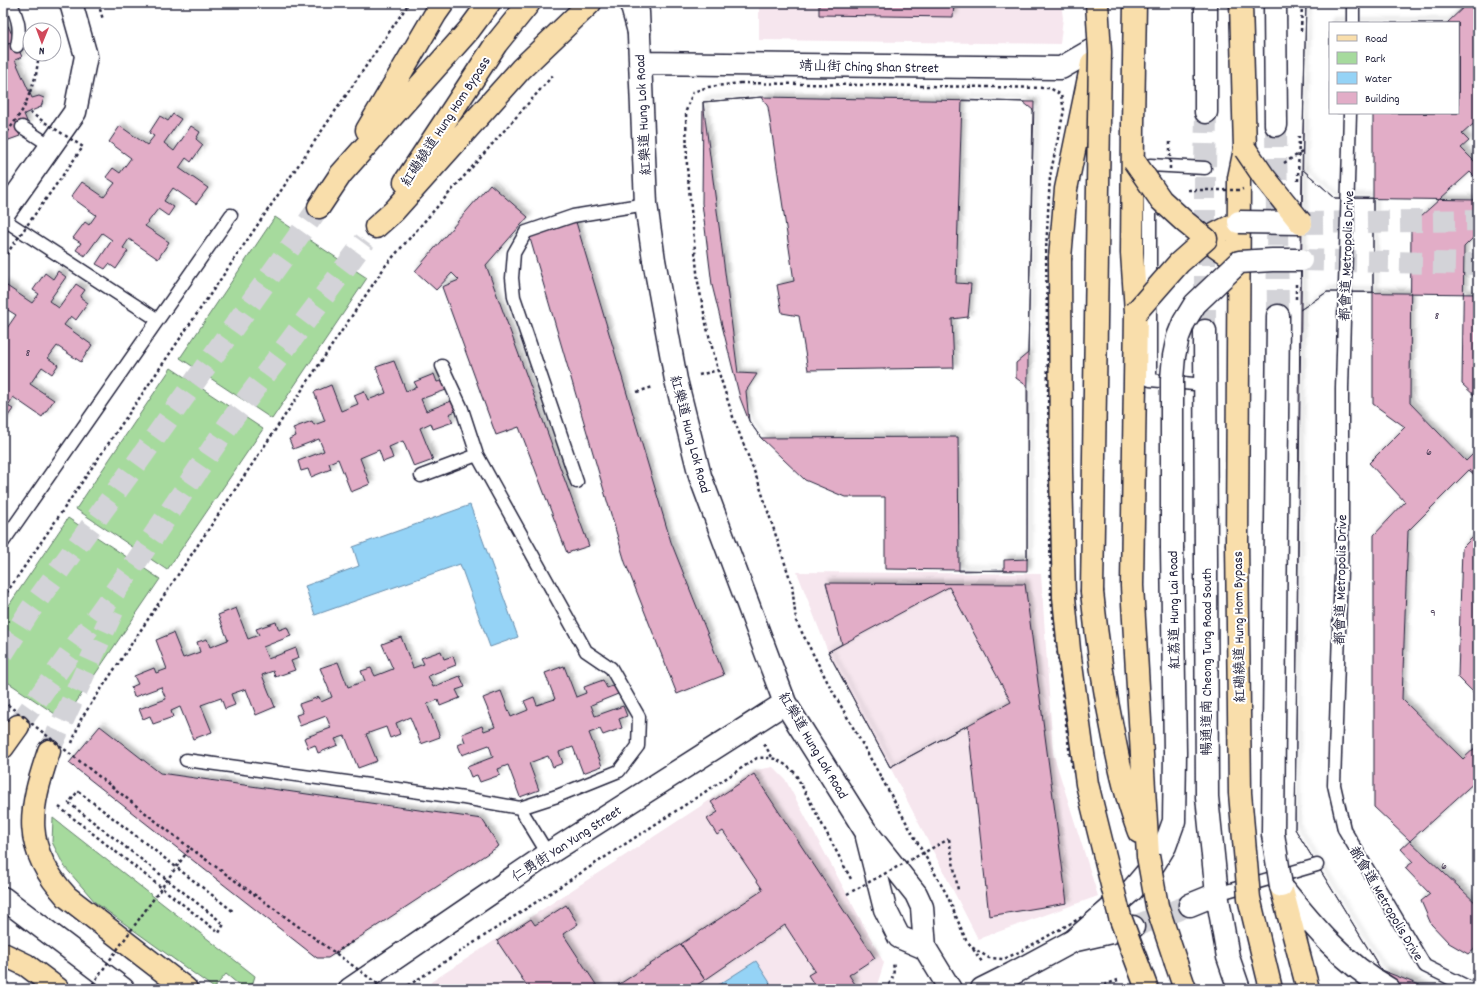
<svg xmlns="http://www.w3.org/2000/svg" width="1481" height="992" font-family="Dekko,'LXGW WenKai TC',sans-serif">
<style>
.built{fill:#f6e6ee}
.green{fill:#a6da9d;stroke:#647e6c}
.water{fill:#95d3f6;stroke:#678cab}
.building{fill:#e2adc7;stroke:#22223b;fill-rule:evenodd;filter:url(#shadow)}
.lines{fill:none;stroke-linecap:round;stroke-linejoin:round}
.secondary-tunnel{stroke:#d3d3d8;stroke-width:22;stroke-dasharray:22 11;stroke-linecap:butt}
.primary-tunnel{stroke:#d3d3d8;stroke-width:22;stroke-dasharray:22 11;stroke-linecap:butt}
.lane-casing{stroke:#22223b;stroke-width:15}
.street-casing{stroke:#22223b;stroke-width:25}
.secondary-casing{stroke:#22223b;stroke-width:25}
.primary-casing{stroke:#22223b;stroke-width:25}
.path{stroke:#22223b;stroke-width:2.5;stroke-dasharray:3 3;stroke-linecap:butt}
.lane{stroke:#fff;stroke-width:12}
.street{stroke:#fff;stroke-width:22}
.secondary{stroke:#fff;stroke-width:22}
.primary{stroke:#f9deab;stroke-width:22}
.lane-bridge-casing{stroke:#22223b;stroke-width:15;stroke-linecap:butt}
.secondary-bridge-casing{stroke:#22223b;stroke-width:25;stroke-linecap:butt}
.primary-bridge-casing{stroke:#22223b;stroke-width:25;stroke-linecap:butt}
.path-bridge{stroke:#22223b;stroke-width:2.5;stroke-dasharray:3 3;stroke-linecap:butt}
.lane-bridge{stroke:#fff;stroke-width:12}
.secondary-bridge{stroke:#fff;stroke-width:22}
.primary-bridge{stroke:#f9deab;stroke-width:22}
.labels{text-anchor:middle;stroke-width:4;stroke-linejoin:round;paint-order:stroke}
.number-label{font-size:12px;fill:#52455e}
.street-label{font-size:14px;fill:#22223b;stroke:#fff}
</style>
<defs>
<filter id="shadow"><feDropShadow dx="3.5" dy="-3.5" stdDeviation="2" flood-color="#0004"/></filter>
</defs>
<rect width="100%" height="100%" fill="#fff"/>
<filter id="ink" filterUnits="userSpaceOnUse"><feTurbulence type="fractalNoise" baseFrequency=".025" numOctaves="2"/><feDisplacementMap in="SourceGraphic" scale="8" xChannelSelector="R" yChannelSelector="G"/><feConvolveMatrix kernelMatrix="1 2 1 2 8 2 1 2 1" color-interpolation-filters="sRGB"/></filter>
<g filter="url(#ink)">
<!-- built -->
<path class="built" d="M759,3H1061L1063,18L1060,44L759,40Z
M797,572L1041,574L1053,753L1098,896L978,939L890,767L828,652Z
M773,767L785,779L884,963L877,985L869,989H430L431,982L756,770Z"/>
<!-- green -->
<path class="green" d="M275,217L367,278L272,419L180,358Z
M171,368L263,429L167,570L76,509Z
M68,518L160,579L64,720L3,679V614Z
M53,818L255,976L251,989H244L226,974L214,988L96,903L64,866L52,842Z"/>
<!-- water -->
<path class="water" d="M470,505L518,637L490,647L460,564L315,615L305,586L359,566L353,547Z
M756,961L774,989H712Z"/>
<!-- building -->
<path class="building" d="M819,3H954L953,17L819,15Z
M1306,3H1478V989H1393L1295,829L1303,138ZM1330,23H1458V113H1330Z
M1306,3H1478V200L1335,198L1302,169ZM1330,23H1458V113H1330Z
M1468,3H1478V905L1374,807V535L1405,502L1369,463L1405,427L1373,404V113H1458V23H1447Z
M8,26L15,41L3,46V28Z
M15,41L22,57L15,60L32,98L39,96L44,98L41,107L24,114L28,124L17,129L20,136L6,141L3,134V46Z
M762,97L1034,102L1028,353L1027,571L885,569V497H845L805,480L761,438L749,421L740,398L712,285L702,203L703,102Z
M762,97L768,107L794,281L777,285L782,313L799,316L808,370L954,368L952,319L968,317L971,284L956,283L962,100L1023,102L1033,110L1028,353L1016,363V378L1027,386V559L1004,560V570L959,571L958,437L761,438L749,421L746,391L757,374L738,373L703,102Z
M173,114L181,119L164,143L174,151L191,126L200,132L196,139L203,145L191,162L186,158L179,168L208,188L196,204L173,188L164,201L174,207L168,216L158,209L145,226L169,242L158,259L129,239L123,248L128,251L116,269L109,264L105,269L96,264L112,240L102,233L85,256L76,250L81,243L73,238L85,222L89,225L96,215L71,197L82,182L104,197L115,183L106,177L113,168L120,173L131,158L109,142L120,126L147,145L154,136L149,133L160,116L168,121Z
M1478,120V165L1461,148L1469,141L1462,134Z
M1302,169L1335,198H1373V292H1327L1300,310Z
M1470,172L1478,180V233L1464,247L1462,384L1478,399V449L1466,461L1410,403L1411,225Z
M490,184L528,217L486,265L589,546L567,553L519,427L496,435L442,287L459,280L452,273L436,290L415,271Z
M576,222L671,542L724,675L677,694L625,562L529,235Z
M58,271L66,277L49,301L59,308L76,284L85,290L80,297L88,303L76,320L71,316L64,325L92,345L81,362L57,346L48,358L58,365L52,374L42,367L30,384L54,400L42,417L13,397L8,406L13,409L3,423V330L5,331L16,315L3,307V286L4,284L32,303L39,294L33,290L45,273L53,279Z
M1327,292L1478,294V989H1430L1381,970L1295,829L1300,310Z
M394,361L406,391L417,387L414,382L434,374L437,382L445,380L449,389L421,399L426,411L454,400L458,410L449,414L453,422L433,429L431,423L420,428L433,460L414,467L403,441L389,447L393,458L383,462L379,450L360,458L370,484L351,492L338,459L329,463L331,469L311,477L308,469L301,471L298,461L324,451L319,439L293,449L289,439L296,436L293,428L312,421L314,425L325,421L314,392L331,385L341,411L358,404L354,395L364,391L368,400L386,393L376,367Z
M1469,470L1478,478V532L1462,548L1458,677L1478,697V745L1463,759L1402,699L1408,531Z
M826,583L1025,584L1067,903L989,916L968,725L890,767L828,652L842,644Z
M949,587L1011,702L890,767L828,652Z
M236,608L248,639L259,635L256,629L276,622L279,630L287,627L291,636L263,647L268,659L296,648L299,658L291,661L295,670L275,677L273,671L262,675L275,707L256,715L246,689L231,694L235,705L225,709L221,698L201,705L212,732L193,739L180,707L171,711L173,717L153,724L150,716L143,719L139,709L166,699L161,687L134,697L131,687L138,684L134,676L154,668L156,673L167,669L156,640L173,633L183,658L200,652L197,642L207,639L210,647L228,640L218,615Z
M401,637L413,668L424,664L421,658L441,651L444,659L453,656L456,665L428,676L433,687L460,676L465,687L456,690L460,698L440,706L438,700L427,704L440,737L421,744L410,717L396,723L400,734L390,738L386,727L366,734L377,761L358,768L345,736L335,739L338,745L318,753L315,745L308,748L304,738L331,728L326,716L300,726L296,715L303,713L299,704L319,697L321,702L332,697L320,668L338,662L348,687L365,681L361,671L371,668L375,676L393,669L382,644Z
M564,666L576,697L586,693L584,687L603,680L607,688L615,685L618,694L591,705L595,716L623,706L627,716L619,719L622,728L603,735L600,729L589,733L602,766L583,773L573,747L559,752L563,763L553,767L548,756L529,763L539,790L520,797L508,765L498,769L500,775L480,782L477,775L471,777L467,767L493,757L489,745L462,755L458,745L465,742L462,734L482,726L484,731L495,727L483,698L501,691L511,717L528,710L524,701L534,697L537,705L555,699L545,673Z
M100,726L160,773L482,819L499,846L328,958H317L69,763Z
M754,774L875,958L849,975L855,984L848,989H832L831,988L829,989H817L808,975L815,971L785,925L705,980L681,944L763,890L723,831L717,835L707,819L718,812L711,802Z
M1477,780L1478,945L1468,954L1449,943L1431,924L1421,901L1430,894L1405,868L1413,862L1401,849Z
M566,905L578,924L563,934L599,989H529L497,941L531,919L535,925Z
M681,944L705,980L690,989H612Z"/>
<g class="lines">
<!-- secondary-tunnel -->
<path class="secondary-tunnel" d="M1276,125L1278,316
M1301,223L1478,220
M1301,260L1478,264
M1205,331V168L1206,112
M1133,927L1190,905"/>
<!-- primary-tunnel -->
<path class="primary-tunnel" d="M3,653L31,609L139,460L319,207
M18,726L134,565L233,418L365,241
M49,751L113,611"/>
<defs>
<path id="lane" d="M11,3C18,20 21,28 17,46
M1353,23V3
M22,127L51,146
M3,219L158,320
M442,366L462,409L477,455L586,651L611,668L639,717L638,746L619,771L557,796L520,808
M1205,385L1150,380V165L1205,168
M421,476L477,455
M577,482L514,297L512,278L514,253L526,232L573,216L646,204
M3,542L231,215
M186,760L464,798L520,808L548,854
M1344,829L1425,966L1468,987L1478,988
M1217,894L1317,865"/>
<path id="street" d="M638,12L646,204L654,260L676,380L700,476L785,703L865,830L916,894L922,907L925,948L950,989
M640,63L1061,68L1094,49
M3,214L75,112L86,56L71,3
M867,837L885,909L899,937L925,948
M350,989L548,854L785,703"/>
<path id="secondary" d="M631,3L639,32
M1206,3V112
M1275,3L1276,125
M1205,331L1207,797L1217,894L1228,957L1239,989
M1273,834L1278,316
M1281,886C1313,926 1344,964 1389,989
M3,898L123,989
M1190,905L1217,894
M1076,940L1133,927
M982,989L1012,974L1073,941L1132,890L1154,864L1165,846L1174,821L1175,753L1172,549"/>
<path id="primary" d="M1135,3L1133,124L1132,253L1136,312L1132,586L1148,856
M367,130L436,13L443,3
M405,182L496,44L529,3
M319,207L341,174L469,30L489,3
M1239,222L1206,239L1239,262
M376,227L394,211L521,69L590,3
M1060,258L1066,189L1092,63
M1237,543L1239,178L1245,149L1241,3
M1092,592C1097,641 1104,690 1114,738C1120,770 1127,801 1139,832
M3,747L18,726
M49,751C29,810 21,847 67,897L186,989
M1281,886L1308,989
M3,954L26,965L58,989
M1176,963L1185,989"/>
</defs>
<!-- lane casing -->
<use href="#lane" class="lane-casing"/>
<!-- street casing -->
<use href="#street" class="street-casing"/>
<!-- secondary casing -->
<use href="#secondary" class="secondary-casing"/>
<!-- primary casing -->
<use href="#primary" class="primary-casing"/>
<!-- path -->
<path class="path" d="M100,9L103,20
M1301,31L1302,3
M740,83L1050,88L1061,95L1064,110L1050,176L1046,251L1051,598L1070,757L1102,881L1104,897L1100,907L1021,951L1004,959L989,958L973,948L966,940L947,895L827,681L796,621L792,585L759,484L733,417L718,370L707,328L698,282L687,167L686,111L693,92L708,87Z
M30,92L36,75L39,54
M1298,181L1299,134
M1296,299V284
M699,375L718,370
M637,392L653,387
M3,598L409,3
M72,743L81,719L386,265L554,74
M764,744L772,757
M59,807L219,933L224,924L69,803L78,791L234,912
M949,839L958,890
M973,949L982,962
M335,953L355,940
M403,989L757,758C777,757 780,760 795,773L851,879
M885,989C893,980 895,974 893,962
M1093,989L1118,980"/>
<!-- lane -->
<use href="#lane" class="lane"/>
<!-- street -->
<use href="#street" class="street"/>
<!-- secondary -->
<use href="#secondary" class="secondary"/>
<!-- primary -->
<use href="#primary" class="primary"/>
<defs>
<path id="lane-bridge" d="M1344,829L1334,785L1342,539V388L1350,113"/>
<path id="secondary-bridge" d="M1239,222L1301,223
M1172,549V379L1174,356L1178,337L1184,322L1195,304L1216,284L1239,262L1272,260H1301
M1273,834L1281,886"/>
<path id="primary-bridge" d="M1245,149L1264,177L1301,223
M1134,161L1161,200L1185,222L1206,239L1179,263L1136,312
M1060,258L1061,472L1064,597L1069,650L1087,784L1120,917L1147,989
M1237,543L1240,793L1249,898L1271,989
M1092,592L1100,52L1097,3
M1148,856L1157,906L1176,963"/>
</defs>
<!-- lane-bridge casing -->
<use href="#lane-bridge" class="lane-bridge-casing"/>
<!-- secondary-bridge casing -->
<use href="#secondary-bridge" class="secondary-bridge-casing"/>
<!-- primary-bridge casing -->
<use href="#primary-bridge" class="primary-bridge-casing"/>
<!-- path-bridge -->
<path class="path-bridge" d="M4,137L24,108L30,92
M1284,163L1302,152
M1170,169V142
M1188,190H1240L1243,189
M3,259L83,147L29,112
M3,701L190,848
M847,894L949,839
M89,989L190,848L385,989"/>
<!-- lane-bridge -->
<use href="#lane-bridge" class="lane-bridge"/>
<!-- secondary-bridge -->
<use href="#secondary-bridge" class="secondary-bridge"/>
<!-- primary-bridge -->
<use href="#primary-bridge" class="primary-bridge"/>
</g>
</g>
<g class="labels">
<!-- number labels -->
<g class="number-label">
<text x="1437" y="319">8</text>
<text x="28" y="356">8</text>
<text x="1429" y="455">6</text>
<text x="1433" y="616">9</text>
<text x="1444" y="869">6</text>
</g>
<!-- street labels -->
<g class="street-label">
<text transform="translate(869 66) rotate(1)" y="5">靖山街 Ching Shan Street</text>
<text transform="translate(642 115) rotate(-93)" y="5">紅樂道 Hung Lok Road</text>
<text transform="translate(445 121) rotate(-57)" y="5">紅磡繞道 Hung Hom Bypass</text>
<text transform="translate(1346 256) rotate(-88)" y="5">都會道 Metropolis Drive</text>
<text transform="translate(691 434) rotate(75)" y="5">紅樂道 Hung Lok Road</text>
<text transform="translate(1340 580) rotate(-89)" y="5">都會道 Metropolis Drive</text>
<text transform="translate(1173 610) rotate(-91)" y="5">紅荔道 Hung Lai Road</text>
<text transform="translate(1238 627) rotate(-91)" y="5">紅磡繞道 Hung Hom Bypass</text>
<text transform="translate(1206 662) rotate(-90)" y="5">暢通道南 Cheong Tung Road South</text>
<text transform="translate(814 745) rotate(59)" y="5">紅樂道 Hung Lok Road</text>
<text transform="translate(566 843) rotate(-33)" y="5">仁勇街 Yan Yung Street</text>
<text transform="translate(1387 903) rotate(59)" y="5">都會道 Metropolis Drive</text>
</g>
</g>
<!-- margin -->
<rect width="1481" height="992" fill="none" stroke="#fff" stroke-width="16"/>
<rect x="8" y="8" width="1465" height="976" fill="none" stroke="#22223b" stroke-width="1.5" filter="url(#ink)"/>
<!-- legend -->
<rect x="1329" y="22" width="130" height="92" fill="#ffffff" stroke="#a7a7b1"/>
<rect x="1337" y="35" width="20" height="6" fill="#f9deab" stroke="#a7a7b1"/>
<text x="1365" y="42" font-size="12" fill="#22223b">Road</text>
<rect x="1337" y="52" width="20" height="12" fill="#a6da9d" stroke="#a7a7b1"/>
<text x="1365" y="62" font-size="12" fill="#22223b">Park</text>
<rect x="1337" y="72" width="20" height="12" fill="#95d3f6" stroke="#a7a7b1"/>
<text x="1365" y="82" font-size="12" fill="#22223b">Water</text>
<rect x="1337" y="92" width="20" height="12" fill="#e2adc7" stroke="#a7a7b1"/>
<text x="1365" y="102" font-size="12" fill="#22223b">Building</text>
<!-- north arrow -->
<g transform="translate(42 42) rotate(181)"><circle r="19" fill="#ffffff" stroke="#a7a7b1"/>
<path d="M0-3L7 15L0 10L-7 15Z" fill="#d1495b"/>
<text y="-6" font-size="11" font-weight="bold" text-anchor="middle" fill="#22223b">N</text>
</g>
</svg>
